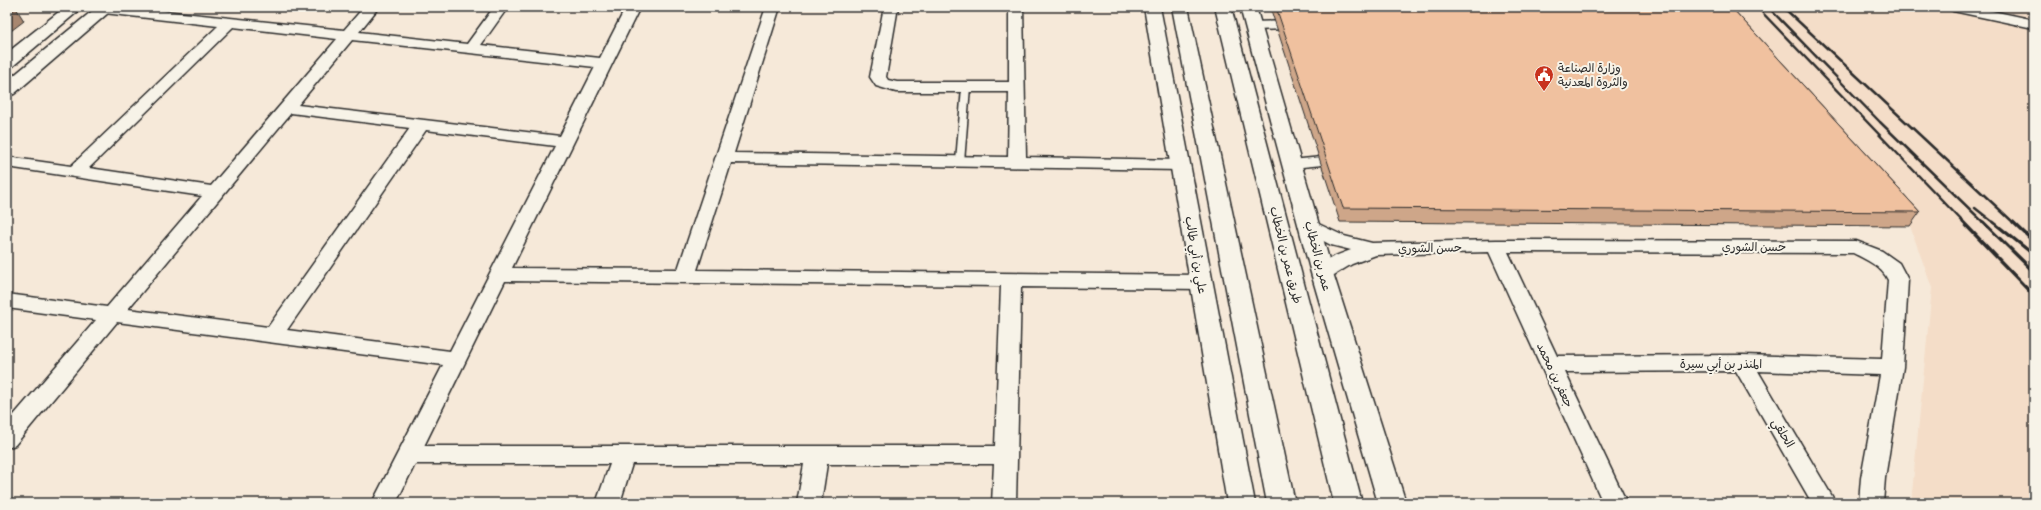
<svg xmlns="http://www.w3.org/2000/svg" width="2041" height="510" font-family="'Patrick Hand','Playpen Sans Arabic',sans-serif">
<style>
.built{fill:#f4ddc8}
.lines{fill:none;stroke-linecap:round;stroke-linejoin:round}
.service-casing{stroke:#2b2b2b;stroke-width:11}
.minor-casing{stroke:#2b2b2b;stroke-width:3}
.tertiary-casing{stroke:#2b2b2b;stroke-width:3}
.primary-casing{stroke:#2b2b2b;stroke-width:3}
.service{stroke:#f7f3e8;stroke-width:8}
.minor{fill:#f7f3e8;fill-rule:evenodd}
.tertiary{fill:#f7f3e8;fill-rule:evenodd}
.primary{fill:#f7f3e8;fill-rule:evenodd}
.rail-far1{stroke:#2b2b2b;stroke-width:2.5}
.rail{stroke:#2b2b2b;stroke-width:3.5}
.wall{fill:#cea689;stroke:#2b2b2b}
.shaded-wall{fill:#a8876f;stroke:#2b2b2b}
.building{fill:#f0c19f;stroke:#2b2b2b}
.labels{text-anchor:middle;stroke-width:4;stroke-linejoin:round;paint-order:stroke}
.poi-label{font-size:12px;fill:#2b2b2b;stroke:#f7f3e8;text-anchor:start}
.street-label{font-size:12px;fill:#2b2b2b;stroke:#f7f3e8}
</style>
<rect width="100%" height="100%" fill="#f6e9d9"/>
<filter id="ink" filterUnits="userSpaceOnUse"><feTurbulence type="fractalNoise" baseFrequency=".025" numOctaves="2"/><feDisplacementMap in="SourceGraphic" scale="8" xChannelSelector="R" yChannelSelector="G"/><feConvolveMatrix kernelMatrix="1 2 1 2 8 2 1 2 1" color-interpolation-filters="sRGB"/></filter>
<g filter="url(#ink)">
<!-- built -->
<path class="built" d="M1713,7H2034V503H1911L1932,288L1910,226Z"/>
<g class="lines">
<defs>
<path id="service" d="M1954,7L2034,24
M1253,26L1289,25
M960,162L966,87
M1292,164L1332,160"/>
<path id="minor" d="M98,7H126L344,30L364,7H379L359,32L467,44L494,7H508L481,45L600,58L626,7H640L512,268L678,269L766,7H780L734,153L1008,157L1009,92H896L876,86L870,77L884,7H898L886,77L888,80L897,82H1009V7H1023L1026,157L1180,160L1186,161L1189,165L1186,169L1180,170L731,163L697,270L1201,275L1208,277L1211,282L1208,287L1201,289L1021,287L1016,503H992L994,464H827L821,503H797L804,464H632L620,503H596L610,464H415L396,503H372L443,365L117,322L15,445L7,448V423L96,320L7,308V294L107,307L202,196L7,167V157L71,166L218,26L104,13L99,12L97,9ZM233,27L337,39L211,186L89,168ZM352,40L595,67L560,136L298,105ZM291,113L410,128L268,327L128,309ZM426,130L555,146L450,351L287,330ZM505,281L1001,286L995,446H424Z
M1310,220L1344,236L1372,243L1496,240L1856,241L1882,251L1899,263L1908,280L1903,367L1885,478L1883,503H1859L1861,478L1880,375L1758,371L1836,503H1812L1736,371L1565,372L1627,503H1603L1489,252L1376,255L1352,264L1329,278L1322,280L1315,278L1312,273C1319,261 1338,255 1351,250L1331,245L1303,230L1301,226L1303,222ZM1508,252L1853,253C1867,260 1881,266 1888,280L1882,359L1742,355L1557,356Z"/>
<path id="tertiary" d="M65,7H83L13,66L7,67V53Z
M97,7H115L14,94L7,96V81Z
M1144,7H1160L1255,503H1227Z
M1240,7H1256L1333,273L1406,503H1378L1311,273Z"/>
<path id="primary" d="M1172,7H1188L1295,503H1267Z
M1215,7H1231L1362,503H1334Z"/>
</defs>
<!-- service casing -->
<use href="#service" class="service-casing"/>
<!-- minor casing -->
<use href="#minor" class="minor-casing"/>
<!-- tertiary casing -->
<use href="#tertiary" class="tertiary-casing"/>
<!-- primary casing -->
<use href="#primary" class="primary-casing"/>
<!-- service -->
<use href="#service" class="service"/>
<!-- minor -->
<use href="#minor" class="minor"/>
<!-- tertiary -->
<use href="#tertiary" class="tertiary"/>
<!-- primary -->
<use href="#primary" class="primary"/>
<!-- rail-far1 -->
<path class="rail-far1" d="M1757,7L1964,223
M1768,7L1880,122L1984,223
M1783,7L2014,223
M1975,208L1994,223"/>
<!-- rail -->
<path class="rail" d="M1963,222L2034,296
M1983,222L2034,272
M1993,222L2034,255
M2013,222L2034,242"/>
</g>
<!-- wall -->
<path class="wall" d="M1270,7H1731L1920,212L1910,226L1340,222Z"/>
<!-- shaded-wall -->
<path class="shaded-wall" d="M16,8L24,21L7,34V9Z"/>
<!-- building -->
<path class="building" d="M1276,7H1731L1920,212L1343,208Z
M7,8H16L7,15Z"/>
</g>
<!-- icons -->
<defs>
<symbol id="civic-pin" viewBox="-11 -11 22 30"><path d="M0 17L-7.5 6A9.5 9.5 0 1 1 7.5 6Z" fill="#c8321e" stroke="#f7f3e8"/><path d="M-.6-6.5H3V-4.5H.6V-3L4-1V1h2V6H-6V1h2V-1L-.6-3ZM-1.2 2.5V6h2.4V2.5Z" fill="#fff"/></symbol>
</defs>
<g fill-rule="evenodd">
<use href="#civic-pin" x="1533" y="64" width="22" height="30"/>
</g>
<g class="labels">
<!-- poi labels -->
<g class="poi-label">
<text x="1558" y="72">وزارة الصناعة<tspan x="1558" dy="14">والثروة المعدنية</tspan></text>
</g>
<!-- street labels -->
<g class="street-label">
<text x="1754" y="251">حسن الشوري</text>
<text transform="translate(1430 248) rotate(-1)" y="4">حسن الشوري</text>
<text transform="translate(1196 255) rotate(80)" y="4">علي بن أبي طالب</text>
<text transform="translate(1286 255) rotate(76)" y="4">طريق عمر بن الخطاب</text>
<text transform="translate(1318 256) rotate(75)" y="4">عمر بن الخطاب</text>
<text x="1721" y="368">المنذر بن أبي سيرة</text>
<text transform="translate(1555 375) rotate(65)" y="4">جعفر بن محمد</text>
<text transform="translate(1783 433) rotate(59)" y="4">الحلقي</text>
</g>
</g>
<!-- margin -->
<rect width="2041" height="510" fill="none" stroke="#f7f3e8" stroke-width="24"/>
<rect x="12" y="12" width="2017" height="486" fill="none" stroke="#2b2b2b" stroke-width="1.5" filter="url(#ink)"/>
</svg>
